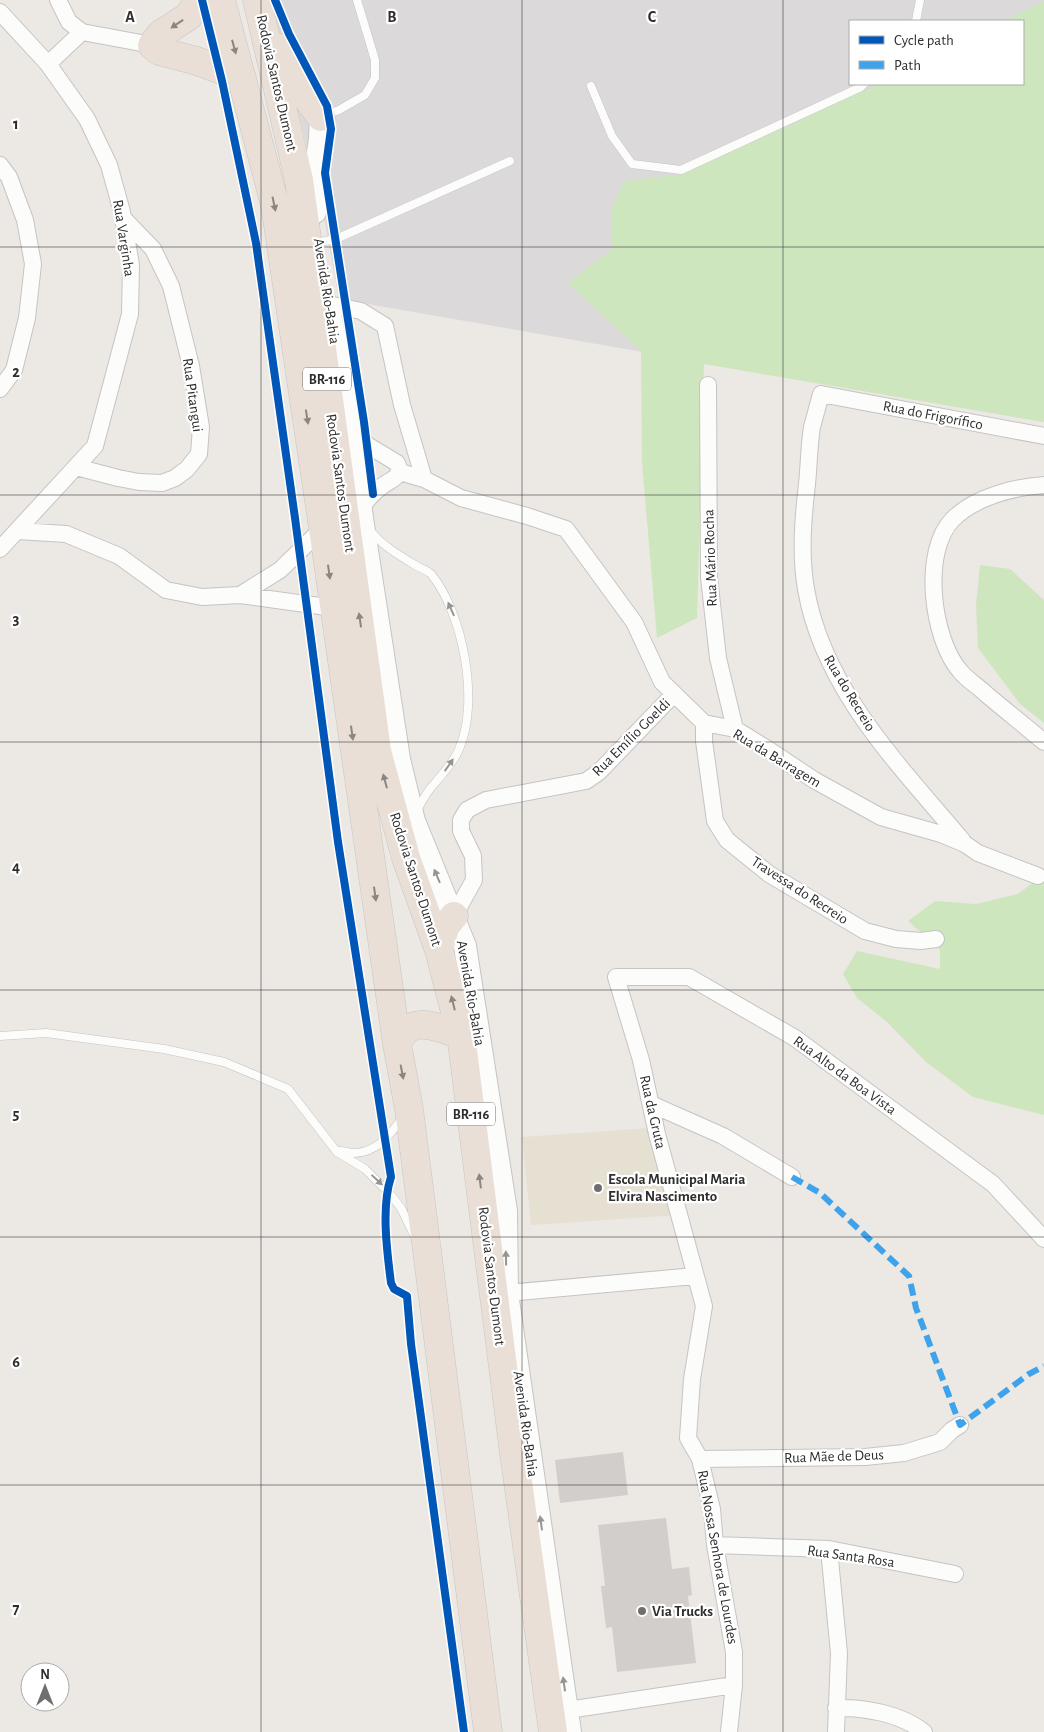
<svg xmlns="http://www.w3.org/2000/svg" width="1044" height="1732" font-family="'Alegreya Sans',sans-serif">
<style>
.industrial{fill:#dcd9db;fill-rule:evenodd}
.education{fill:#e6e0d3}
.green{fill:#cee6be}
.building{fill:#d1cecb}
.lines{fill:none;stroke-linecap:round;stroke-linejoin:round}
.lane-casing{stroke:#c5c4c5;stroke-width:9}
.street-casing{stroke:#c5c4c5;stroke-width:18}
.secondary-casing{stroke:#c5c4c5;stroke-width:24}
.highway-casing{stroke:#c6c5c4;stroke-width:29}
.lane{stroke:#fcfcfb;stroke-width:8}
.street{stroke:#fcfcfb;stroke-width:16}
.secondary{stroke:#fcfcfb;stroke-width:22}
.highway{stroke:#eadfd6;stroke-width:28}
.quiet{stroke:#3ea3eb;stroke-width:6;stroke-dasharray:12 6;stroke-linecap:butt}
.cycleway-casing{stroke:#fff;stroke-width:11}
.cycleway{stroke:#0057b8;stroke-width:8}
.oneway{fill:#8c8682}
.oneway2{fill:#959594}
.grid{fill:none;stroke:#2e2e2e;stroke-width:1;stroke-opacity:0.55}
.poi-dot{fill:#706f6e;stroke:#fff;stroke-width:2}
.labels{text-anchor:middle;stroke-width:4.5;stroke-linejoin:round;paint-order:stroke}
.shield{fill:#fff;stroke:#6d6d6d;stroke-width:1}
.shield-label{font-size:14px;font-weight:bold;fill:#2e2e2e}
.street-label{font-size:15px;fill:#2e2e2e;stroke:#fff}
.poi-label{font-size:15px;font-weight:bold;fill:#2e2e2e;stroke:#fff;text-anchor:start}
.grid-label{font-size:16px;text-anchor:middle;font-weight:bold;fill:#2e2e2e;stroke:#fff;stroke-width:4.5;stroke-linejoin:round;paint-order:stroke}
</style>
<rect width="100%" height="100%" fill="#ece8e4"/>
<!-- industrial -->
<path class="industrial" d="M267,0H1044V422L339,299L321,201L274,20ZM850,21H1023V84H850Z"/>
<!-- education -->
<path class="education" d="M649,1128L679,1215L531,1225L522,1137Z"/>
<!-- green -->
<path class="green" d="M1044,1V422L704,364L697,618L657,638L642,462L641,351L568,283L612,249V208L624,181L683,174L879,84H1023V21H1004Z
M980,565L1010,569L1044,600V723L1020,704L978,648L976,605Z
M1044,874V1115L973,1097L926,1062L886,1021L857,998L843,974L857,951L940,969V950L908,921L935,901L976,904L1018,894Z"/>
<!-- building -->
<path class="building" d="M623,1452L628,1495L560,1503L555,1460Z
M666,1518L672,1569L689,1567L692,1595L688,1596L696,1663L617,1672L612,1627L606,1628L601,1586H605L598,1525Z"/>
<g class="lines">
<defs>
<path id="lane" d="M916,21L920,0
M591,86L612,136L632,164L681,170L861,87L864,84
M325,115L339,110L365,95L375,78V60L357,0
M313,247L320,242L336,239L510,161
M370,530C380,544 400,556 415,565C420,568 427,570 431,574C463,612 480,703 459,749C454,762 444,772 435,783C427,791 422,801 416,812
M0,1036L46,1033L164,1049L224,1062L288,1089L337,1152L365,1169L391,1195L401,1208L414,1235
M339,1151C344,1151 347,1152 352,1153C376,1154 391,1134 403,1117"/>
<path id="street" d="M58,0L69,22L82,32L152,45
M0,12L48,64L87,119L109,165L122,212L131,265L130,314L95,446L0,549
M48,64L82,32
M0,165L9,177L25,220L33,264L27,318L14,370L0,389
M318,302L361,311L385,326L402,405L424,479
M708,385L709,577L718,658L735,729
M351,429L364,443L397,463L400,472
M76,467L118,478L139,482L162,483L175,478L187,469L199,454L201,427L191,366L171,286L153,249L123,218
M400,472L424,479L461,498L527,516L566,529L634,622L662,682L704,723L735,729L766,748L814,780L881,817L941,834L965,844L978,853L1038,876
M1044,485C1014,487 975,497 953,519C921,551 932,639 960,671C967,680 978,686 986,694C1005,710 1025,726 1044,742
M361,508C367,500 373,492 381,487C388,481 395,480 400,472
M18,531L66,534L119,556L166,590L202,597L240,595L334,608
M240,595L280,570L323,528
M704,723V741L715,821L727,840L769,874L865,931L896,939L921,941L936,939
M962,840C900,766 823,689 806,589C800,554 803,519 807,484C809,465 809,445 812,427C815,416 818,405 821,394L1044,436
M454,916L474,880L473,856L461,831V820L467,810L486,800L586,781L599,772L674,694
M651,1104L723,1136L792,1177
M507,1293L695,1276
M700,1459L865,1457L904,1453L940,1442L952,1430L960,1425
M715,1545L829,1549L955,1574
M829,1549L839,1653L836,1732
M836,1708C865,1707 901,1714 924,1732
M568,1710L734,1685
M729,1732L734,1685V1652L715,1545L712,1509L700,1459L688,1438L692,1379L704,1306L657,1134L641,1060L616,977H689L795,1038L993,1184L1044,1239"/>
<path id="secondary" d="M315,212L312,192L320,139L321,117
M329,308L351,429L362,518L399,759L414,821L465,946L506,1211L507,1293L570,1732"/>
<path id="highway" d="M198,0L189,16L161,34L152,45L159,51L197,61L242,78
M221,0L275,205L323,528L397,1044L409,1109L488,1732
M257,0L299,180L377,751L406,858L439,950L461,1035L513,1446L553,1732
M277,47L304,94L321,117
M439,950L445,927L454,916
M397,1044C410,1013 436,1027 461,1035"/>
</defs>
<!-- lane casing -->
<use href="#lane" class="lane-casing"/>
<!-- street casing -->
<use href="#street" class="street-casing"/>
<!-- secondary casing -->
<use href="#secondary" class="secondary-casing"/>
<!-- highway casing -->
<use href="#highway" class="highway-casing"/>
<!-- lane -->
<use href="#lane" class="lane"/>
<!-- street -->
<use href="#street" class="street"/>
<!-- secondary -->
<use href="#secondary" class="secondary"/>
<!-- highway -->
<use href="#highway" class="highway"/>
<!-- quiet -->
<path class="quiet" d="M792,1177L820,1193L909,1276L916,1308L960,1425L1029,1374L1044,1366"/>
<defs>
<path id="cycleway" d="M202,0L222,81L256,243L295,518L338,842L391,1177C381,1207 387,1252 391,1283L394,1289L407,1296L411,1344L464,1732
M275,0L289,34L327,106L331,129L325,173L364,422L373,494"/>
</defs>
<!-- cycleway casing -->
<use href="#cycleway" class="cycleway-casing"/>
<!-- cycleway -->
<use href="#cycleway" class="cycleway"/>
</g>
<!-- one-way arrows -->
<defs><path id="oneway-solid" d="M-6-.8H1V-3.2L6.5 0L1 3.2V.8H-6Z" transform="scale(1.25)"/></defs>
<g class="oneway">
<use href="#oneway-solid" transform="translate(177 24) rotate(146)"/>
<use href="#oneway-solid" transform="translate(234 47) rotate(75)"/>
<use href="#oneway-solid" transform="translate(274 204) rotate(78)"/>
<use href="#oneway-solid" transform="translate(307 417) rotate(81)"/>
<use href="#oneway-solid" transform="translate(329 572) rotate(82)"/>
<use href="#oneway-solid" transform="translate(360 620) rotate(-98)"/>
<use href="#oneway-solid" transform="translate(352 733) rotate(82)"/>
<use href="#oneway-solid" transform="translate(385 781) rotate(-105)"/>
<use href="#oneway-solid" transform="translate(375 894) rotate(82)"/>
<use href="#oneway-solid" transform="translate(453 1003) rotate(-104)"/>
<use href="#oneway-solid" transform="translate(402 1072) rotate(79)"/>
<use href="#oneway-solid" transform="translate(480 1181) rotate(-97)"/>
</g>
<g class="oneway2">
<use href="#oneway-solid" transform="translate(451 609) rotate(-114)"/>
<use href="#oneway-solid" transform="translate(449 765) rotate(-55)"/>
<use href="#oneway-solid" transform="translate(437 876) rotate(-113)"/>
<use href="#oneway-solid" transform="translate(377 1180) rotate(43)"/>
<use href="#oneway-solid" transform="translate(506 1258) rotate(-91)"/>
<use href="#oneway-solid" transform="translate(541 1523) rotate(-98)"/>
<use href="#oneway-solid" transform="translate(564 1684) rotate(-98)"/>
</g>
<!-- grid -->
<path class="grid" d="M261,0V1732M522,0V1732M783,0V1732M0,247H1044M0,495H1044M0,742H1044M0,990H1044M0,1237H1044M0,1485H1044"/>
<!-- markers -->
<g class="poi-dot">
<circle cx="598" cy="1188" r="5"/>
<circle cx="642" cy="1611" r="5"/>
</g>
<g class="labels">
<!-- shield labels -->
<g class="shield">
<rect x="303" y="367.5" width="48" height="23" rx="4"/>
<rect x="447" y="1102.5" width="48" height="23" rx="4"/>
</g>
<g class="shield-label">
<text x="327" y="384">BR-116</text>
<text x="471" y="1119">BR-116</text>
</g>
<!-- street labels -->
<g class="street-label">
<text transform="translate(277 83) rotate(77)" y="5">Rodovia Santos Dumont</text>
<text transform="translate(124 238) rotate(81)" y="5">Rua Varginha</text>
<text transform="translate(327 291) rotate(81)" y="5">Avenida Rio-Bahia</text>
<text transform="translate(193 395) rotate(82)" y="5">Rua Pitangui</text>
<text transform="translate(933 415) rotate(11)" y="5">Rua do Frigorífico</text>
<text transform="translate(341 483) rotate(82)" y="5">Rodovia Santos Dumont</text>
<text transform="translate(710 558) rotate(-92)" y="5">Rua Mário Rocha</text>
<text transform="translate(850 693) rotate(59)" y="5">Rua do Recreio</text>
<text transform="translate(631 737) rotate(-45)" y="5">Rua Emílio Goeldi</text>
<text transform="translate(777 758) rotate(31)" y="5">Rua da Barragem</text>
<text transform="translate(416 879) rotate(72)" y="5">Rodovia Santos Dumont</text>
<text transform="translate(800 890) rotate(33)" y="5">Travessa do Recreio</text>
<text transform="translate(471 993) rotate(80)" y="5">Avenida Rio-Bahia</text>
<text transform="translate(845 1075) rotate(36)" y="5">Rua Alto da Boa Vista</text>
<text transform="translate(653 1112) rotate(77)" y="5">Rua da Gruta</text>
<text transform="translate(492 1276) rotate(83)" y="5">Rodovia Santos Dumont</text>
<text transform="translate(526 1424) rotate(82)" y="5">Avenida Rio-Bahia</text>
<text transform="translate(834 1456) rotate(-2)" y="5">Rua Mãe de Deus</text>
<text transform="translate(851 1556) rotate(8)" y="5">Rua Santa Rosa</text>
<text transform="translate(718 1557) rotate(80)" y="5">Rua Nossa Senhora de Lourdes</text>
</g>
<!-- poi labels -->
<g class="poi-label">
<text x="608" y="1184">Escola Municipal Maria<tspan x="608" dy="17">Elvira Nascimento</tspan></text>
<text x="652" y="1616">Via Trucks</text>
</g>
</g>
<g class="grid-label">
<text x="130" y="22">A</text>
<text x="392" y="22">B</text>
<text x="652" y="22">C</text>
<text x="16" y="129">1</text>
<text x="16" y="377">2</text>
<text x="16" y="624">3</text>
<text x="16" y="872">4</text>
<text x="16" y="1119">5</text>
<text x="16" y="1367">6</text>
<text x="16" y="1614">7</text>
</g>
<!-- legend -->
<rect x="849" y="20" width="175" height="65" fill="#ffffff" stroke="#ababab"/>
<rect x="859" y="36" width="25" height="8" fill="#0057b8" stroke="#ababab"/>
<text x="894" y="45" font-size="15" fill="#2e2e2e">Cycle path</text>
<rect x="859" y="61" width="25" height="8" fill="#3ea3eb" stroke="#ababab"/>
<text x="894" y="70" font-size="15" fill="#2e2e2e">Path</text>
<!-- north arrow -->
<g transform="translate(45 1687)"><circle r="24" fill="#ffffff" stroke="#ababab"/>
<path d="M0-4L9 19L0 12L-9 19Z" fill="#706f6e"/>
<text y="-8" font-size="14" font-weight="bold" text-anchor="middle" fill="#2e2e2e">N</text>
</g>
</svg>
